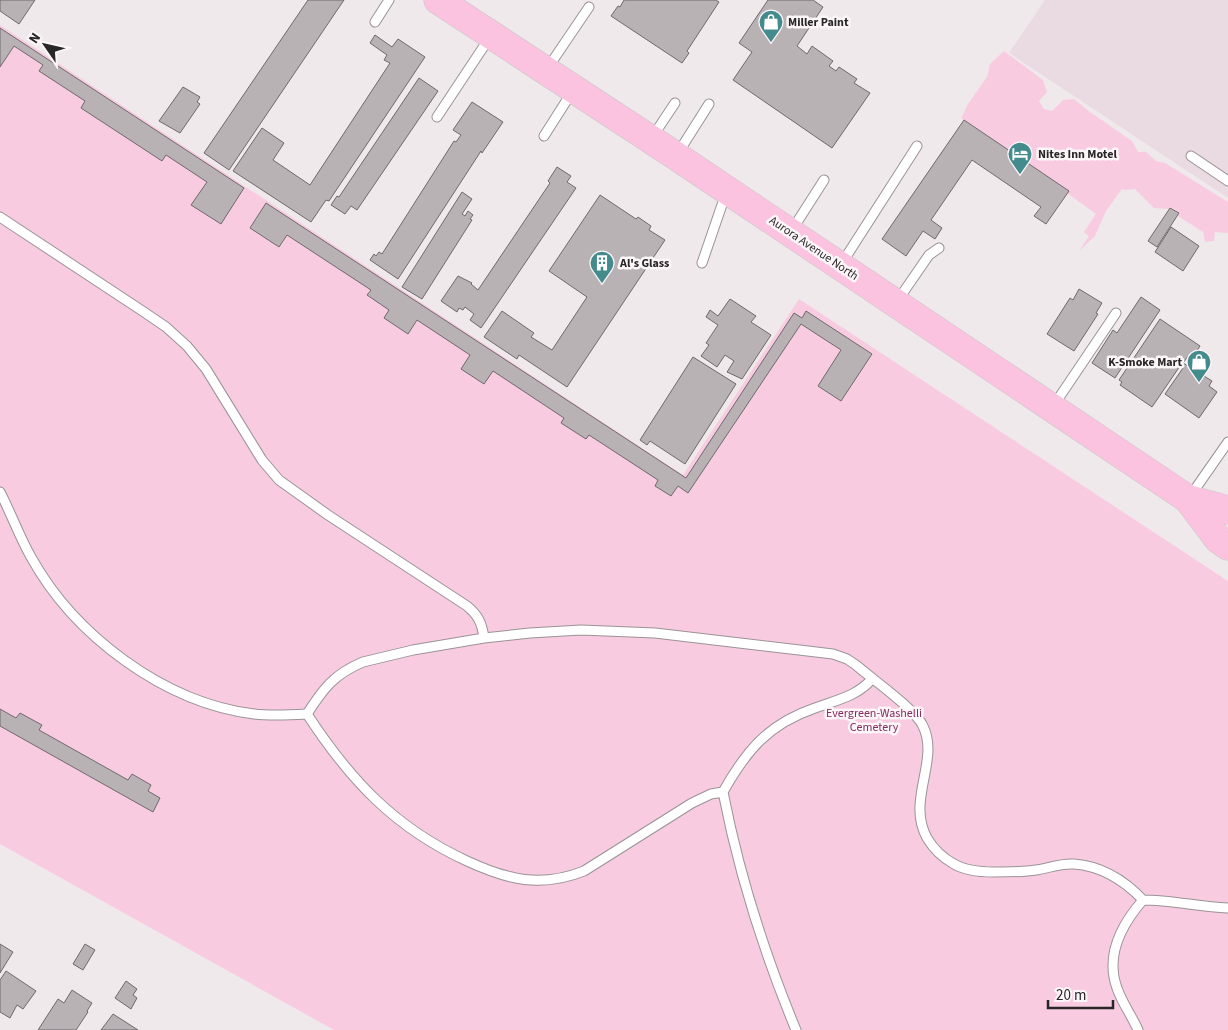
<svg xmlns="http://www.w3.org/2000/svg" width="1228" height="1030" font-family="'Source Sans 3',sans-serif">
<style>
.built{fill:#eadbe2}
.green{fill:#f8cbe1}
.building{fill:#b8b2b5;stroke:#70696c}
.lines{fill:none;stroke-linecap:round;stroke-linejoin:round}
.lane-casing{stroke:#9a9396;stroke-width:11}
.highway-casing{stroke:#c7c7c7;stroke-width:29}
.lane{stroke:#fff;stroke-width:9}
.highway{stroke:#fcc3e0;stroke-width:28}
.labels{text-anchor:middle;stroke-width:5;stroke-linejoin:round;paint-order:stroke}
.poi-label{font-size:12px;font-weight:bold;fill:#282627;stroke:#fdf6f9;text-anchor:start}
.street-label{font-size:12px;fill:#282627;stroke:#fdf6f9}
.park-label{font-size:12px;fill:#842d61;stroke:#fdf6f9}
</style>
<rect width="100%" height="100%" fill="#f0e9ec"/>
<!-- built -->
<path class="built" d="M1045,0H1228V198L1009,53Z"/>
<!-- green -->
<path class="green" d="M0,25L683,475L799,299L1228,581V1030H334L0,844Z
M1004,51L1043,80L1047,92L1039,101L1044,109L1052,111L1063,100L1074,99L1090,112L1132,141L1138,152H1146L1156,161L1165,163L1228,202V233L1215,232L1214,241L1205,242L1203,232L1178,216L1180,213L1171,207L1168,209L1154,208L1135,189L1126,190L1122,189L1106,211L1095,236L1079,251L1089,236L1084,232L1096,214L1067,193L1068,191L961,118L968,104L987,77L990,64Z"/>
<!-- building -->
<path class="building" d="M0,0H35L19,24L0,11Z
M308,0H344L229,170L204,153Z
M624,0H716L719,2L687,51L689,53L682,63L611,16L618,6L620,7Z
M768,0H813L823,7L797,46L807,54L812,46L833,61L829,66L836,71L839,67L857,79L854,83L870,93L832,148L733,80L752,52L739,43Z
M0,28L244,188L221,224L191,205L207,182L166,155L162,161L81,108L85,101L39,71L43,65L14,46L0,67Z
M375,35L392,47L398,39L425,57L329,201L326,200L311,222L233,171L262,128L284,143L273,160L310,185L390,63L384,60L387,55L370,43Z
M419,78L438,91L357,210L351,206L345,214L331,205L337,196L339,197Z
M183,87L200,97L197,102L200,104L180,133L159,121Z
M472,102L503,122L482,153L481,151L398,279L370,260L374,254L376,256L379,252L382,254L454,141L456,142L461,135L453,130Z
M964,120L1069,191L1046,224L1034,216L1041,207L972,160L931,220L942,228L935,239L923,231L906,256L882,239Z
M557,167L571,176L567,182L576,188L481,328L470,320L474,314L465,307L463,310L459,308L457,312L441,301L458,276L472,283L471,284L478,290L550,183L548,181Z
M462,192L472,199L462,214L465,216L468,211L473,215L470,219L472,220L422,299L402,287Z
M600,195L636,219L638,217L651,226L649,230L665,240L567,387L519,355L517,359L484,337L502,311L534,333L531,337L552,350L587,297L549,271Z
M266,203L686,478L794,313L802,318L806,311L872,354L841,401L818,386L841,350L801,324L688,493L678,486L671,496L655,486L658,480L589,435L586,439L561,423L564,418L493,371L484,384L461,369L470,355L417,320L408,334L384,318L389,310L367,295L371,290L287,235L279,247L250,228Z
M1170,208L1179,213L1157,247L1148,241Z
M1171,227L1199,246L1183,271L1155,252Z
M1079,289L1102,303L1096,313L1098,314L1074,351L1047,334L1070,298L1073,300Z
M1141,297L1160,310L1115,378L1092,363L1113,330L1117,333Z
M730,299L756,316L751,322L771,335L742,379L727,372L734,361L725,355L717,367L701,356L709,345L706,343L718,325L706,317L710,310L718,316Z
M1160,319L1200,346L1193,357L1189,355L1183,363L1212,381L1209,386L1217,392L1199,418L1165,394L1183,368L1180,366L1152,407L1120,385L1122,382L1119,380Z
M693,357L736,384L685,464L650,441L647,445L640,440Z
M0,709L16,718L20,713L42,725L39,730L128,780L132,774L151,785L148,791L160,798L153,812L0,726Z
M0,944L13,952L0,973Z
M85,944L95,950L83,970L73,964Z
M6,971L36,991L23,1009L17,1005L10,1018L0,1012V980Z
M126,981L137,989L133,995L137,998L131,1009L115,998Z
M72,990L92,1003L87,1011L88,1012L76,1030H38L58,999L64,1003Z
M113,1014L138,1030H101Z"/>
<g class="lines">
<defs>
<path id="lane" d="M375,22L389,0
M547,69L589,7
M437,117L490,37
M544,136L572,92
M653,136L675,103
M678,153L709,104
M1191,156L1228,181
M0,217L144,312L166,327L187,346L206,369L262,460L279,480L328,515L467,606C478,615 482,623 484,638
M792,230L824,180
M702,263L726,193
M842,263L917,146
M898,300L929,255L939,248
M1054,405L1116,313
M0,492C11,513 19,536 31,557C74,635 164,703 254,714C272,716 289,715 307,714
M1191,495L1228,442
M307,714C323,689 334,674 363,662L413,650L484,638L530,633L581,630L655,633L833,654L847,659L856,665C872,679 915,709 923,726C940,761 906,800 927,838C933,848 943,858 954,864C966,871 980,872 994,872C1008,872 1023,872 1036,870C1049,868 1061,863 1074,864C1101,866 1125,881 1143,900C1172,900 1199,907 1228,908
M307,714C350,780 395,828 467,861C508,880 541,888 584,871L692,803L711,794L723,792
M796,1030C764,953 739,874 723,792C746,751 768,724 815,708C836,700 856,697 872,679
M1138,1030C1132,1016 1122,1003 1117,988C1105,955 1122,924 1143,900"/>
<path id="highway" d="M438,0L676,156L1188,499L1228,510
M1188,499L1218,539L1228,546"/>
</defs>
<!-- lane casing -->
<use href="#lane" class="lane-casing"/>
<!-- highway casing -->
<use href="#highway" class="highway-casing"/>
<!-- lane -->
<use href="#lane" class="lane"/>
<!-- highway -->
<use href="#highway" class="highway"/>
</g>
<!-- icons -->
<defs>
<symbol id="shop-pin" viewBox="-11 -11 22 30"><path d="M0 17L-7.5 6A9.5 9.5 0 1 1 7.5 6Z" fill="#438b8d" stroke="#fdf6f9"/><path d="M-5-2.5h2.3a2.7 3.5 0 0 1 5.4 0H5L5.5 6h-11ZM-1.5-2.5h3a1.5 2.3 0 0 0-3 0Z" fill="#fff"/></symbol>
<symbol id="hotel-pin" viewBox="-11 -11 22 30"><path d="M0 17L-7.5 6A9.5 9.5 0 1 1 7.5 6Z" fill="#438b8d" stroke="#fdf6f9"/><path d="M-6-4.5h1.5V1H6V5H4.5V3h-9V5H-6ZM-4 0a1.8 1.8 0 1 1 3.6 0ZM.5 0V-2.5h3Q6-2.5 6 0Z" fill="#fff"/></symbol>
<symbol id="building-pin" viewBox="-11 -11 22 30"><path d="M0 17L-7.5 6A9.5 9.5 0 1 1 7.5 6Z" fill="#438b8d" stroke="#fdf6f9"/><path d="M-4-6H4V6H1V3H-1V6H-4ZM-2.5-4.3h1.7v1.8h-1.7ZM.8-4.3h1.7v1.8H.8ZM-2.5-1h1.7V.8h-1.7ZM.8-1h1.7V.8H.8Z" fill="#fff"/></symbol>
</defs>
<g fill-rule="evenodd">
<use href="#shop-pin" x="757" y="8" width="28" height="38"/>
<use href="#hotel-pin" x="1006" y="140" width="28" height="38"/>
<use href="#building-pin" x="588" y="249" width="28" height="38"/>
<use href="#shop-pin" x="1185" y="348" width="28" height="38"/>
</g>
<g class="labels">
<!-- poi labels -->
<g class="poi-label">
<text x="788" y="26">Miller Paint</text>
<text x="1038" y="158">Nites Inn Motel</text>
<text x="620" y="267">Al's Glass</text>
<text x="1182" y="366" text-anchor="end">K-Smoke Mart</text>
</g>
<!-- street labels -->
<g class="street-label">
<text transform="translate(814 248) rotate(34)" y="4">Aurora Avenue North</text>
</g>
<!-- park labels -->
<g class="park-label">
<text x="874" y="717">Evergreen-Washelli<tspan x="874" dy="14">Cemetery</tspan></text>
</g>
</g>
<!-- north arrow -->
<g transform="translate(45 45) rotate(304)" stroke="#fdf6f9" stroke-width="4" paint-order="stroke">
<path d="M0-4L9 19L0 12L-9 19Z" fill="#282627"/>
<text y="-8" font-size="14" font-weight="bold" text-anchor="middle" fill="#282627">N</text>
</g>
<!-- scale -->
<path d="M1048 1000v8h65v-8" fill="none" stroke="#282627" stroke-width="2.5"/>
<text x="1056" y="1000" font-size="15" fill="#282627" stroke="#fdf6f9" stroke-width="4" paint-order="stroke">20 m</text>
</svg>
